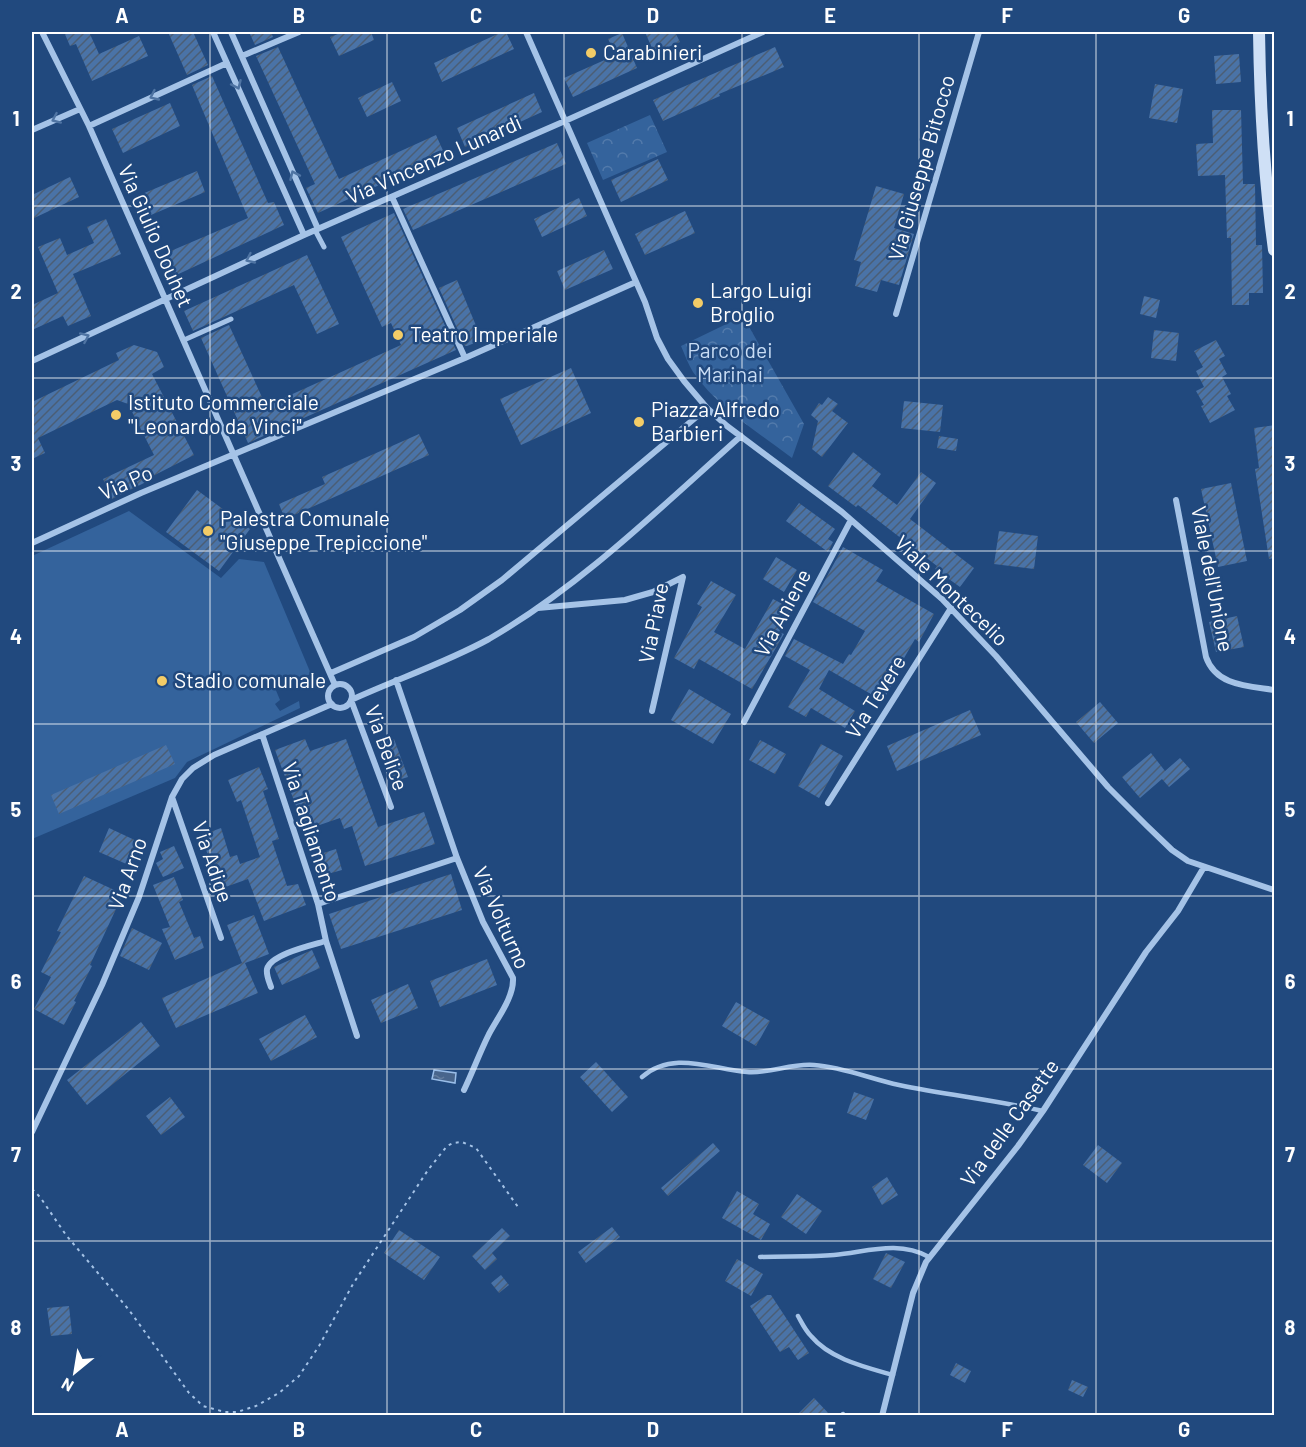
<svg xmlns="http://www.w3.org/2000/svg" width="1306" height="1447" font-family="Barlow,sans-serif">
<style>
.forest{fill:url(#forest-crowns)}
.pitch{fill:#34639c}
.water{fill:url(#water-ripples);stroke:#99bde8;stroke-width:1.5}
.building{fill:url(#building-hatch)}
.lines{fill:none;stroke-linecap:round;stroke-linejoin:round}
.path{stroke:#a5c3e7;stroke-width:2;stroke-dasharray:3 4.5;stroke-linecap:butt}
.service{stroke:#a5c3e7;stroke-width:4.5}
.pedestrian{stroke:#a5c3e7;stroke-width:5}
.minor{stroke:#a5c3e7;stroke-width:6}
.secondary{stroke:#cfe0f6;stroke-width:12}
.oneway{stroke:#4f74a3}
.grid{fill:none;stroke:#fff;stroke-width:1.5;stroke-opacity:0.55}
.poi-dot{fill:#f3cc67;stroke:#21497e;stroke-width:2}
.labels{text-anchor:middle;stroke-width:5;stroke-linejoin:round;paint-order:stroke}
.poi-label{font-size:21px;fill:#fff;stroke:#21497e;text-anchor:start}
.street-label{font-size:21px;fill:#fff;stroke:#21497e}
.park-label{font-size:21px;fill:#c9ddf5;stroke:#21497e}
.neatline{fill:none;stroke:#fff;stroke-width:2}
.grid-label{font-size:20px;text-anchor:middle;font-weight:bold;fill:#fff}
</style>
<defs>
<pattern id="forest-crowns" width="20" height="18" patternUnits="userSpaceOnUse" patternTransform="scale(1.5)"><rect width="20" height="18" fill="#34639c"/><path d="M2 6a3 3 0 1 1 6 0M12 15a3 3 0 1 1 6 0" fill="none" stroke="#527aab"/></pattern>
<pattern id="water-ripples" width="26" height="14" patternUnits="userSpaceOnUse" patternTransform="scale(1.5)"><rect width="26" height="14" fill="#48658c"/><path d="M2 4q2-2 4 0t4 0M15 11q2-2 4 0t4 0" fill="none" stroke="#637c9d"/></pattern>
<pattern id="building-hatch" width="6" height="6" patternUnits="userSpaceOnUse" patternTransform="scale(1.5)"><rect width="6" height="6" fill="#4a73a7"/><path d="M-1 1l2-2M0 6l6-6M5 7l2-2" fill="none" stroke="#4b5e75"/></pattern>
</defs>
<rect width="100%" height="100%" fill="#21497e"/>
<!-- forest -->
<path class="forest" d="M650,115L667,152L603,180L587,143Z
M743,316L804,424L792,458C758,432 718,408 693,372C688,364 685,355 681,346Z"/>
<!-- pitch -->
<path class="pitch" d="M129,511L221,578L239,559L264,562L311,674L275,688L280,700L275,704L280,711L299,701L300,708L187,762L175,778L32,839V556Z"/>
<!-- water -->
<path class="water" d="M434,1070L456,1073L455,1083L432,1079Z"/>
<!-- building -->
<path class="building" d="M64,32H89L99,54L139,36L148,56L92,81L76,44L70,46Z
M168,32H193L208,65L187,75Z
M249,32H271L273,37L255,45Z
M343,32H371L374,40L339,56L330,37Z
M502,32H506L514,49L442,82L434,63Z
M645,32H675L680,42L654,53Z
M622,33L637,68L573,97L564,78L616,55L608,39Z
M278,47L339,179L436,135L445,155L318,213L306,188L315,184L256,56Z
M775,47L784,67L719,94L720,96L663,121L653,100Z
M1239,54L1241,82L1216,84L1214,56Z
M212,76L268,203L274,202L284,225L170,278L159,256L248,218L192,85Z
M392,82L401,101L367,117L358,98Z
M1155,84L1183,89L1177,123L1149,118Z
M534,93L542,112L465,147L457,128Z
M170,103L180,126L123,153L112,129Z
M1212,110H1241L1243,184H1255L1256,245H1262L1263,293H1249V305H1232L1231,238H1227L1225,175L1198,176L1196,144L1213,143Z
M557,143L566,164L413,230L403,209Z
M658,159L668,180L621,202L611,180Z
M197,171L205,192L151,215L142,194Z
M70,177L79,197L32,219V195Z
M876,186L904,194L894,228L914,234L899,285L881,280L877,292L855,286L861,262L854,260Z
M579,198L587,216L542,237L534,219Z
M685,211L695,233L645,255L635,234Z
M394,213L456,350L248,443L201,338L229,325L266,406L401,345L391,323L382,327L341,237Z
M106,219L121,254L73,274L91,316L68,326L63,316L32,330V305L58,293L38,247L60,238L67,255L94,243L87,227Z
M604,250L613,269L565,290L557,271Z
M307,255L339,324L317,334L294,285L193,331L184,311Z
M457,280L482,340L467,346H465L439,288Z
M1144,296L1160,300L1156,318L1140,314Z
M1154,330L1179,333L1176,361L1151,358Z
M1216,340L1225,356L1219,359L1227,374L1222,377L1231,394L1227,396L1235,410L1210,423L1201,406L1204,405L1196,391L1204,387L1196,371L1203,367L1194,351Z
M134,345L157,352L164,367L152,374L194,455L149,478L150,480L112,499L103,479L154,455L128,404L117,400L38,438L45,453L32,459V402L119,360L116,353Z
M571,368L591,413L521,445L500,399Z
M828,397L838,404L832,411L848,423L822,457L812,449L818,421L811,415L819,403L822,405Z
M904,401L943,405L940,432L901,428Z
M1275,425V558L1269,559L1255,469L1259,468L1254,428Z
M419,434L429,455L285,519L279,504L325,484L322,477Z
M939,436L958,439L956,451L937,448Z
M853,452L881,474L872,486L897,505L921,472L936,483L910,519L974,568L960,587L935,569L937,566L858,505L856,507L828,486Z
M1231,483L1247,561L1218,567L1201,489Z
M197,490L250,529L219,571L166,532Z
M799,503L835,529L828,539L833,542L828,552L786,521Z
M999,531L1038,536L1034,569L994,564Z
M843,547L883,570L876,581L934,614L919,642L915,639L892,679L894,680L883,701L829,670L819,689L855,711L845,728L811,708L806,717L788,707L810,670L785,656L794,639L843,664L849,654L851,655L865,631L813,602Z
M776,557L797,570L784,592L763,579Z
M711,581L736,595L714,632L745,649L773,599L792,609L779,632L784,634L752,689L699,659L694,669L674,658L702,607L697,604Z
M1237,616L1244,647L1216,652L1209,622Z
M689,689L731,714L713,744L671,720Z
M1100,702L1118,723L1094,743L1076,722Z
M970,710L981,735L897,771L887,746Z
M305,739L310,751L346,739L378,827L424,812L435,844L365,866L352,826L344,829L340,818L305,830L275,750Z
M394,739L408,777L392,782L378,745Z
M760,740L786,754L775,774L749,760Z
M821,744L843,756L819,798L798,786Z
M166,745L175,764L59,814L51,795Z
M1151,753L1165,771L1180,758L1190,769L1169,787L1162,779L1140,798L1122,777Z
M259,767L268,789L263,791L279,839L272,841L287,886L298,884L306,905L264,921L248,879L217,890L208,865L211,864L202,838L211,835L210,832L221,828L230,857L237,855L240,864L260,857L241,800L237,802L228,780Z
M109,828L141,843L131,866L99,852Z
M174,846L184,868L163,877L156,863L163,859L160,852Z
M336,849L342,870L317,877L311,857Z
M451,874L462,910L341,949L329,914Z
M84,876L123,894L90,965L92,966L74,1001L76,1002L64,1025L34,1009L51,977L41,972L61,932L57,931Z
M174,877L183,900L179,902L194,938L200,936L204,948L175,960L162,929L170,927L153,885Z
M254,915L269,954L245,963L258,993L176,1028L162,998L242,963L227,925Z
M132,928L162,943L149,970L120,956Z
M312,950L320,968L282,985L274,967Z
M487,959L497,985L440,1007L430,981Z
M408,984L418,1008L381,1023L371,1000Z
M736,1002L770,1021L756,1046L722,1026Z
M305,1015L317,1037L271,1061L259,1039Z
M141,1022L160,1046L87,1105L67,1080Z
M596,1062L628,1097L612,1112L580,1077Z
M854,1092L874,1099L866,1120L847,1113Z
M170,1097L185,1117L161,1135L146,1116Z
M713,1143L720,1151L668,1196L661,1188Z
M1098,1145L1122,1163L1107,1183L1083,1165Z
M887,1177L898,1195L882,1205L872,1187Z
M737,1191L759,1204L753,1214L770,1224L761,1240L722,1218Z
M797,1194L822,1211L806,1234L781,1217Z
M612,1227L620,1237L586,1263L578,1252Z
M502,1228L510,1236L492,1253L497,1259L485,1270L472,1256Z
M399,1230L440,1257L424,1280L384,1253Z
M886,1253L905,1262L891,1288L873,1279Z
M737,1259L763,1274L751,1296L725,1281Z
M501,1275L509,1285L499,1293L491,1283Z
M767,1295H771L809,1353L798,1360L789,1347L780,1352L750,1306Z
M69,1306L72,1334L51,1336L47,1308Z
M956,1363L971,1371L965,1383L950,1375Z
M1072,1380L1088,1387L1083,1397L1068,1390Z
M814,1398L831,1416H796Z"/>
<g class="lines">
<!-- path -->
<path class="path" d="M32,1189L40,1197L66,1235L129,1310L189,1393L203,1406L225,1412H237L256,1406L279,1393L299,1376L319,1346L353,1284L428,1170L447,1146L453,1143L462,1142L476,1148L518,1207"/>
<!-- service -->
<path class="service" d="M642,1077C673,1050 711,1069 747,1072C770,1074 791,1063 814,1065C843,1067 871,1079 899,1085C947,1095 995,1100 1043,1111
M760,1257C785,1256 810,1257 834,1255C867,1252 898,1240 929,1257
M798,1316C802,1323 805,1330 811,1336C830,1359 865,1367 893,1375
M843,1414L844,1416"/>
<!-- pedestrian -->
<path class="pedestrian" d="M315,230L324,247
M184,340L231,319"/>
<!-- minor -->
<path class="minor" d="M42,32L89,126L335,685
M213,32L304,235
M231,32L318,229
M526,32L645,302L657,338L668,359L684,381L707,408L727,426L842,512L942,599L996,656L1108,787L1146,825L1172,850L1188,861L1274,890
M242,56L299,32
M89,126L227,63
M32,130L80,109
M392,197L465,358
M896,314L979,32
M32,361L304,235L565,121L763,32
M1176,500L1206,657C1216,686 1248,686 1274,690
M32,543L141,493L465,358L636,282
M538,608L625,600L653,592L683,577L652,711
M331,673L414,637L460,610L502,580L707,408
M396,680L457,858L483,922L513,978C514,997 498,1017 489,1034C480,1052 473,1071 464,1090
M328 696a12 12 0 1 1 24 0a12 12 0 1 1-24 0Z
M744,722L851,520
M262,734L318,904L326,941L357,1036
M172,797L221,938
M828,803L951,608
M391,807L351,700C397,679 445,663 489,639C581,586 662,506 741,436
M318,904L457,858
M271,987C269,981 266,975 267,969C271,954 313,945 326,941
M32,1132L102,985L139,897L172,797L182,779L193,768L214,755L332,704
M882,1416L913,1293L926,1262L1018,1146L1043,1111L1146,952L1178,911L1204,867"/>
<!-- secondary -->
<path class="secondary" d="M1259,32C1260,105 1264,177 1274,250"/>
</g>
<!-- one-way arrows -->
<defs><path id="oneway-chevron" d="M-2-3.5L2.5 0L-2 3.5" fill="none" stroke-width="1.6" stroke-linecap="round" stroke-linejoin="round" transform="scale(1.5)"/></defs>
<g class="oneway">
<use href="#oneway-chevron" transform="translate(237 85) rotate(66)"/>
<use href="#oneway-chevron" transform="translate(154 96) rotate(155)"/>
<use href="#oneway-chevron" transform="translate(56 119) rotate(156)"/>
<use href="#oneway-chevron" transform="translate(294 175) rotate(-114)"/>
<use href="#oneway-chevron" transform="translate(250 259) rotate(155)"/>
<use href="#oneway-chevron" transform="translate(85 337) rotate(-24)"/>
</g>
<!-- grid -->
<path class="grid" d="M210,32V1416M387,32V1416M564,32V1416M742,32V1416M919,32V1416M1096,32V1416M32,206H1274M32,378H1274M32,551H1274M32,724H1274M32,896H1274M32,1069H1274M32,1241H1274"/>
<!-- markers -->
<g class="poi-dot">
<circle cx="591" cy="53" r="6"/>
<circle cx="698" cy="303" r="6"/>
<circle cx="398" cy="335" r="6"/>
<circle cx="116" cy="415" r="6"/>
<circle cx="639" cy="422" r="6"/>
<circle cx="208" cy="531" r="6"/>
<circle cx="162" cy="681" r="6"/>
</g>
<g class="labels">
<!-- poi labels -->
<g class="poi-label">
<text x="603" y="60">Carabinieri</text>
<text x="710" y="298">Largo Luigi<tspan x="710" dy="24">Broglio</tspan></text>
<text x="410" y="342">Teatro Imperiale</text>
<text x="128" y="410">Istituto Commerciale<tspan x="128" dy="24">"Leonardo da Vinci"</tspan></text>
<text x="651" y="417">Piazza Alfredo<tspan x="651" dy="24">Barbieri</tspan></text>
<text x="220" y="526">Palestra Comunale<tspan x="220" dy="24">"Giuseppe Trepiccione"</tspan></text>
<text x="174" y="688">Stadio comunale</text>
</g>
<!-- street labels -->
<g class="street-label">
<text transform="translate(434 160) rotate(-24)" y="7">Via Vincenzo Lunardi</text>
<text transform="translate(922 168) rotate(-74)" y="7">Via Giuseppe Bitocco</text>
<text transform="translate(155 236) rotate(66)" y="7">Via Giulio Douhet</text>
<text transform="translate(126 483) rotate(-24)" y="7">Via Po</text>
<text transform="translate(1212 579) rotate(79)" y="7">Viale dell'Unione</text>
<text transform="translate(951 591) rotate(44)" y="7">Viale Montecelio</text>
<text transform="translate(783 613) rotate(-62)" y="7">Via Aniene</text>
<text transform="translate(654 623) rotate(-79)" y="7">Via Piave</text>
<text transform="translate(876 697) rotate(-58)" y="7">Via Tevere</text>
<text transform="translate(386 748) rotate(70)" y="7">Via Belice</text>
<text transform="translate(311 832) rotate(72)" y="7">Via Tagliamento</text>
<text transform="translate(212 862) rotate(71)" y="7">Via Adige</text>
<text transform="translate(128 874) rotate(-70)" y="7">Via Arno</text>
<text transform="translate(501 918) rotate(66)" y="7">Via Volturno</text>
<text transform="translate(1010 1123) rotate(-54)" y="7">Via delle Casette</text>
</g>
<!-- park labels -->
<g class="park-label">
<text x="730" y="358">Parco dei<tspan x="730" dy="24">Marinai</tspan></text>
</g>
</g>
<!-- border -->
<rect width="1306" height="1447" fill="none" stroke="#21497e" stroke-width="66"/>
<!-- north arrow -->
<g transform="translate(75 1372) rotate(210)" stroke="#21497e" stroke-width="4.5" paint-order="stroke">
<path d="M0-4.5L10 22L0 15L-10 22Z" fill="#ffffff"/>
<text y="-9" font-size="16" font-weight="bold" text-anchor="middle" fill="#ffffff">N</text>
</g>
<rect x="33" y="33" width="1240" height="1381" class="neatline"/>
<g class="grid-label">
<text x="122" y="23">A</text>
<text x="299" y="23">B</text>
<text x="476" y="23">C</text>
<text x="653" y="23">D</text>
<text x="830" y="23">E</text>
<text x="1007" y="23">F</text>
<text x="1184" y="23">G</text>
<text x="16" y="126">1</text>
<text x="1290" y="126">1</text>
<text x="16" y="299">2</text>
<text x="1290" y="299">2</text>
<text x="16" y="471">3</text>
<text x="1290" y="471">3</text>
<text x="16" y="644">4</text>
<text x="1290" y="644">4</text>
<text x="16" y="817">5</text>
<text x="1290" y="817">5</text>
<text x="16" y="989">6</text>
<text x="1290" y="989">6</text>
<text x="16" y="1162">7</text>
<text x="1290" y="1162">7</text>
<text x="16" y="1335">8</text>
<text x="1290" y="1335">8</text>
<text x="122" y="1437">A</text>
<text x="299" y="1437">B</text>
<text x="476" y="1437">C</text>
<text x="653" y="1437">D</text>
<text x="830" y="1437">E</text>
<text x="1007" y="1437">F</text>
<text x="1184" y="1437">G</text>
</g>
</svg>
